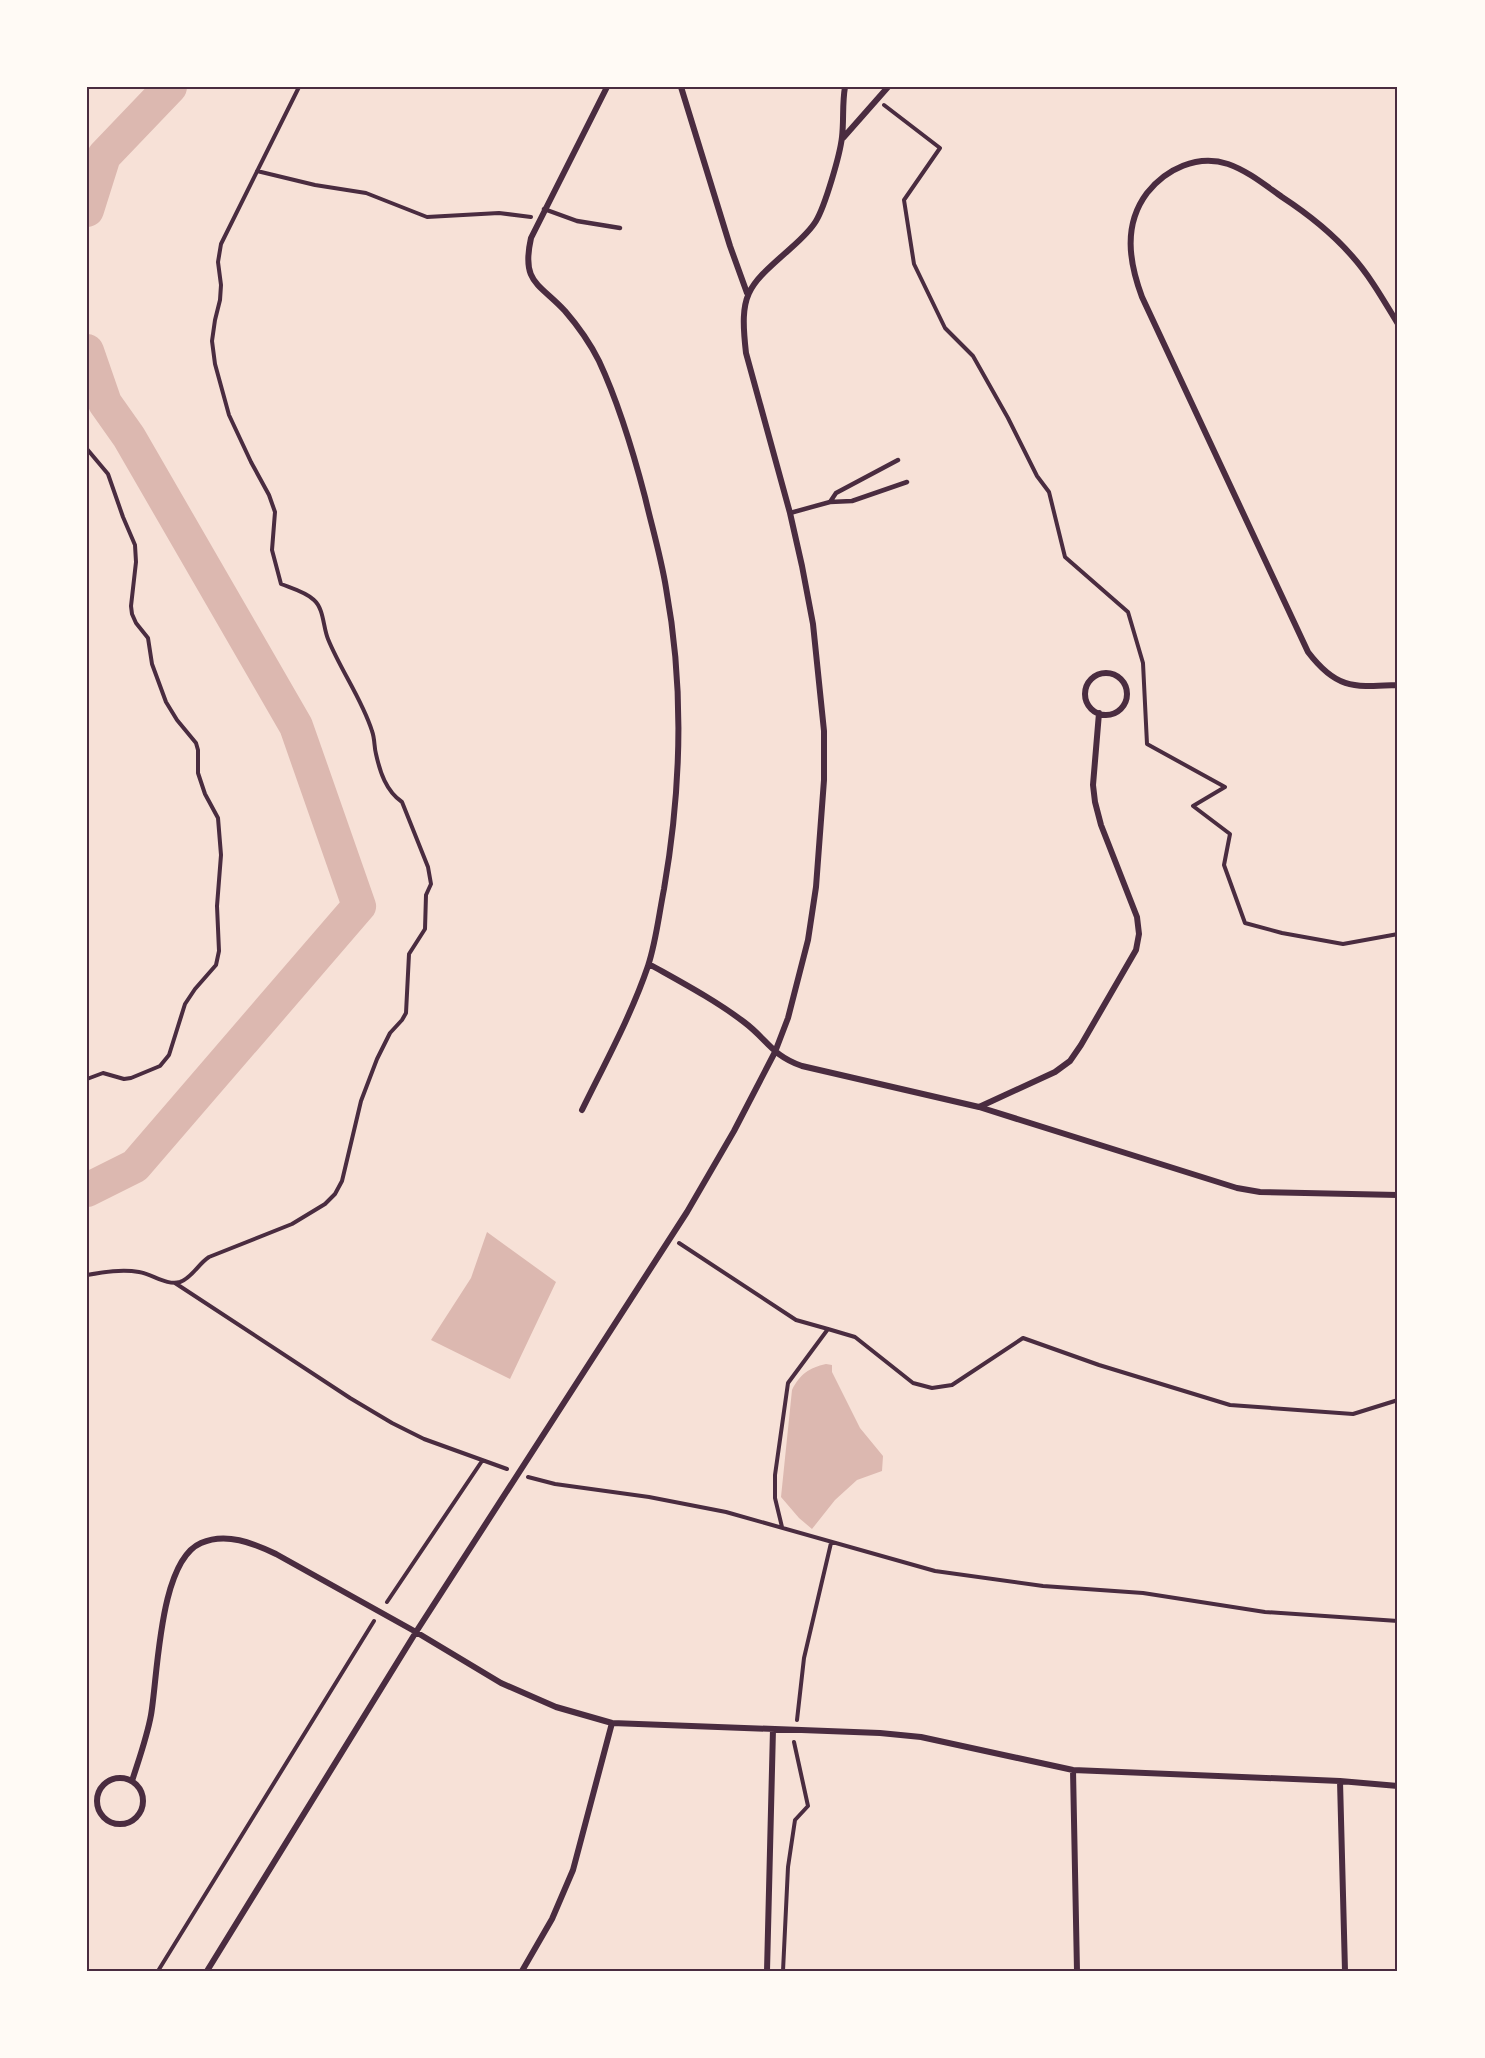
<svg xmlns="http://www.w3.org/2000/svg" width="1485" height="2058" font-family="Bitter,serif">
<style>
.water{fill:#dcb8b0}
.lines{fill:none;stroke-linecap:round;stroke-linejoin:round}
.river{stroke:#dcb8b0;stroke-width:34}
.path{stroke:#4a2c40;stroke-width:4}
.service{stroke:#4a2c40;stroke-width:4.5}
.minor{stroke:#4a2c40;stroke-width:6}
.neatline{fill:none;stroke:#4a2c40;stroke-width:2}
</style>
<rect width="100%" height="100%" fill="#f7e1d7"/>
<!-- water -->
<path class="water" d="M487,1232L556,1282L510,1379L431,1340L471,1278Z
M826,1364L832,1365V1372L860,1428L883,1456L882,1471L857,1480L835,1500L812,1529L799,1518L781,1497L792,1390C800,1374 809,1368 826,1364Z"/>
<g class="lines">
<!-- river -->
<path class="river" d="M87,210L104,156L170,87
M87,351L105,403L129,437L296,726L359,906L135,1166L87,1190"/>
<!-- path -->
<path class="path" d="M884,105L940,148L904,200L914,264L945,328L973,356L1008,418L1037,476L1049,492L1065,557L1128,612L1143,663L1147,744L1225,787L1193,806L1230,834L1224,865L1245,923L1282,933L1343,944L1398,934
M257,171L315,185L366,193L427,217L499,213L531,217
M87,449L108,474L123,517L135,545L136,562L131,606L132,614L136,623L148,638L152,664L166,702L177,720L196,743L198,750V773L205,794L218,818L221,855L217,906L219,951L216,965L195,989L185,1004L169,1055L160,1066L131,1078L124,1079L103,1073L87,1079
M679,1243L796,1320L828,1329L788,1383L775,1475V1498L782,1527
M87,1275C104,1272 122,1269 139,1272C152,1274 167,1286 180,1282C192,1278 198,1264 209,1257L292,1224L325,1204L335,1194L342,1181L361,1101L377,1059L390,1033L402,1020L406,1013L409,954L425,929L426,895L431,884L428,867L402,802C386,791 380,772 376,754C374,747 375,739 372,731C362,699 341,671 328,639C323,627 324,609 314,600C306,592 291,588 281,584L272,550L275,512L269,495L251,462L229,415L215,364L212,341L215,320L220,300L221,285L218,262L221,244L299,87
M175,1283L350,1398L392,1423L424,1439L507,1469
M828,1329L855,1337L913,1383L932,1388L952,1385L1023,1338L1099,1365L1230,1405L1353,1414L1398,1400
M528,1477L555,1484L649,1497L726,1512L935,1571L1043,1586L1143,1593L1265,1612L1398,1621
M387,1602L482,1461
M797,1720L804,1658L831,1543
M158,1971L374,1621
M783,1971L788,1867L795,1820L808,1806L794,1742"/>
<!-- service -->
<path class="service" d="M544,209L577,221L620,228
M830,502L836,493L898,460
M790,513L830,502L852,501L907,482"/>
<!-- minor -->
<path class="minor" d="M681,87L730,246L747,293
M843,138L888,87
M1398,324C1384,301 1370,276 1352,256C1332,233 1308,214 1282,197C1265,185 1248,171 1228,164C1197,154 1166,169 1147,193C1123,225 1129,262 1142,297L1308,652C1337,690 1354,687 1398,685
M1085 694a21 21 0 1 1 42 0a21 21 0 1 1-42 0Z
M649,964C681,982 715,1000 744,1022C768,1040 771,1055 802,1066L979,1107L1237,1188L1260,1192L1398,1195
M979,1107L1055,1072L1070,1061L1081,1045L1136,950L1139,934L1137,917L1101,825L1095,802L1093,785L1099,713
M582,1110C605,1063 631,1016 648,966C656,942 659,914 664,889C681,791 684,686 666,588C661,557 652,527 645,497C633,451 619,404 599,361C590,343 578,326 565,311C539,283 521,283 531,238L607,87
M1073,1770L1077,1971
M97 1801a23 23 0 1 1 46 0a23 23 0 1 1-46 0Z
M132,1781C139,1759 147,1737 151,1715C158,1675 159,1561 201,1543C226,1532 253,1543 276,1554L416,1632L501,1683L556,1707L612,1723L880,1733L921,1737L1073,1770L1340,1781L1398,1786
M1340,1781L1345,1971
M207,1971L416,1632L687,1212L734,1131L775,1052L788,1018L808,940L816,887L824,780V731L813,624L802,566L790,513L746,353C739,292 747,287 791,248C800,240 810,231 816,221C825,206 840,155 842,137C844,121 842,104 845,87
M522,1971L552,1919L573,1870L612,1723
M767,1971L773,1729"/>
</g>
<!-- border -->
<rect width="1485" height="2058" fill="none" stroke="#fffaf5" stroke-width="177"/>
<rect x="88" y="88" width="1308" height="1882" class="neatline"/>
</svg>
